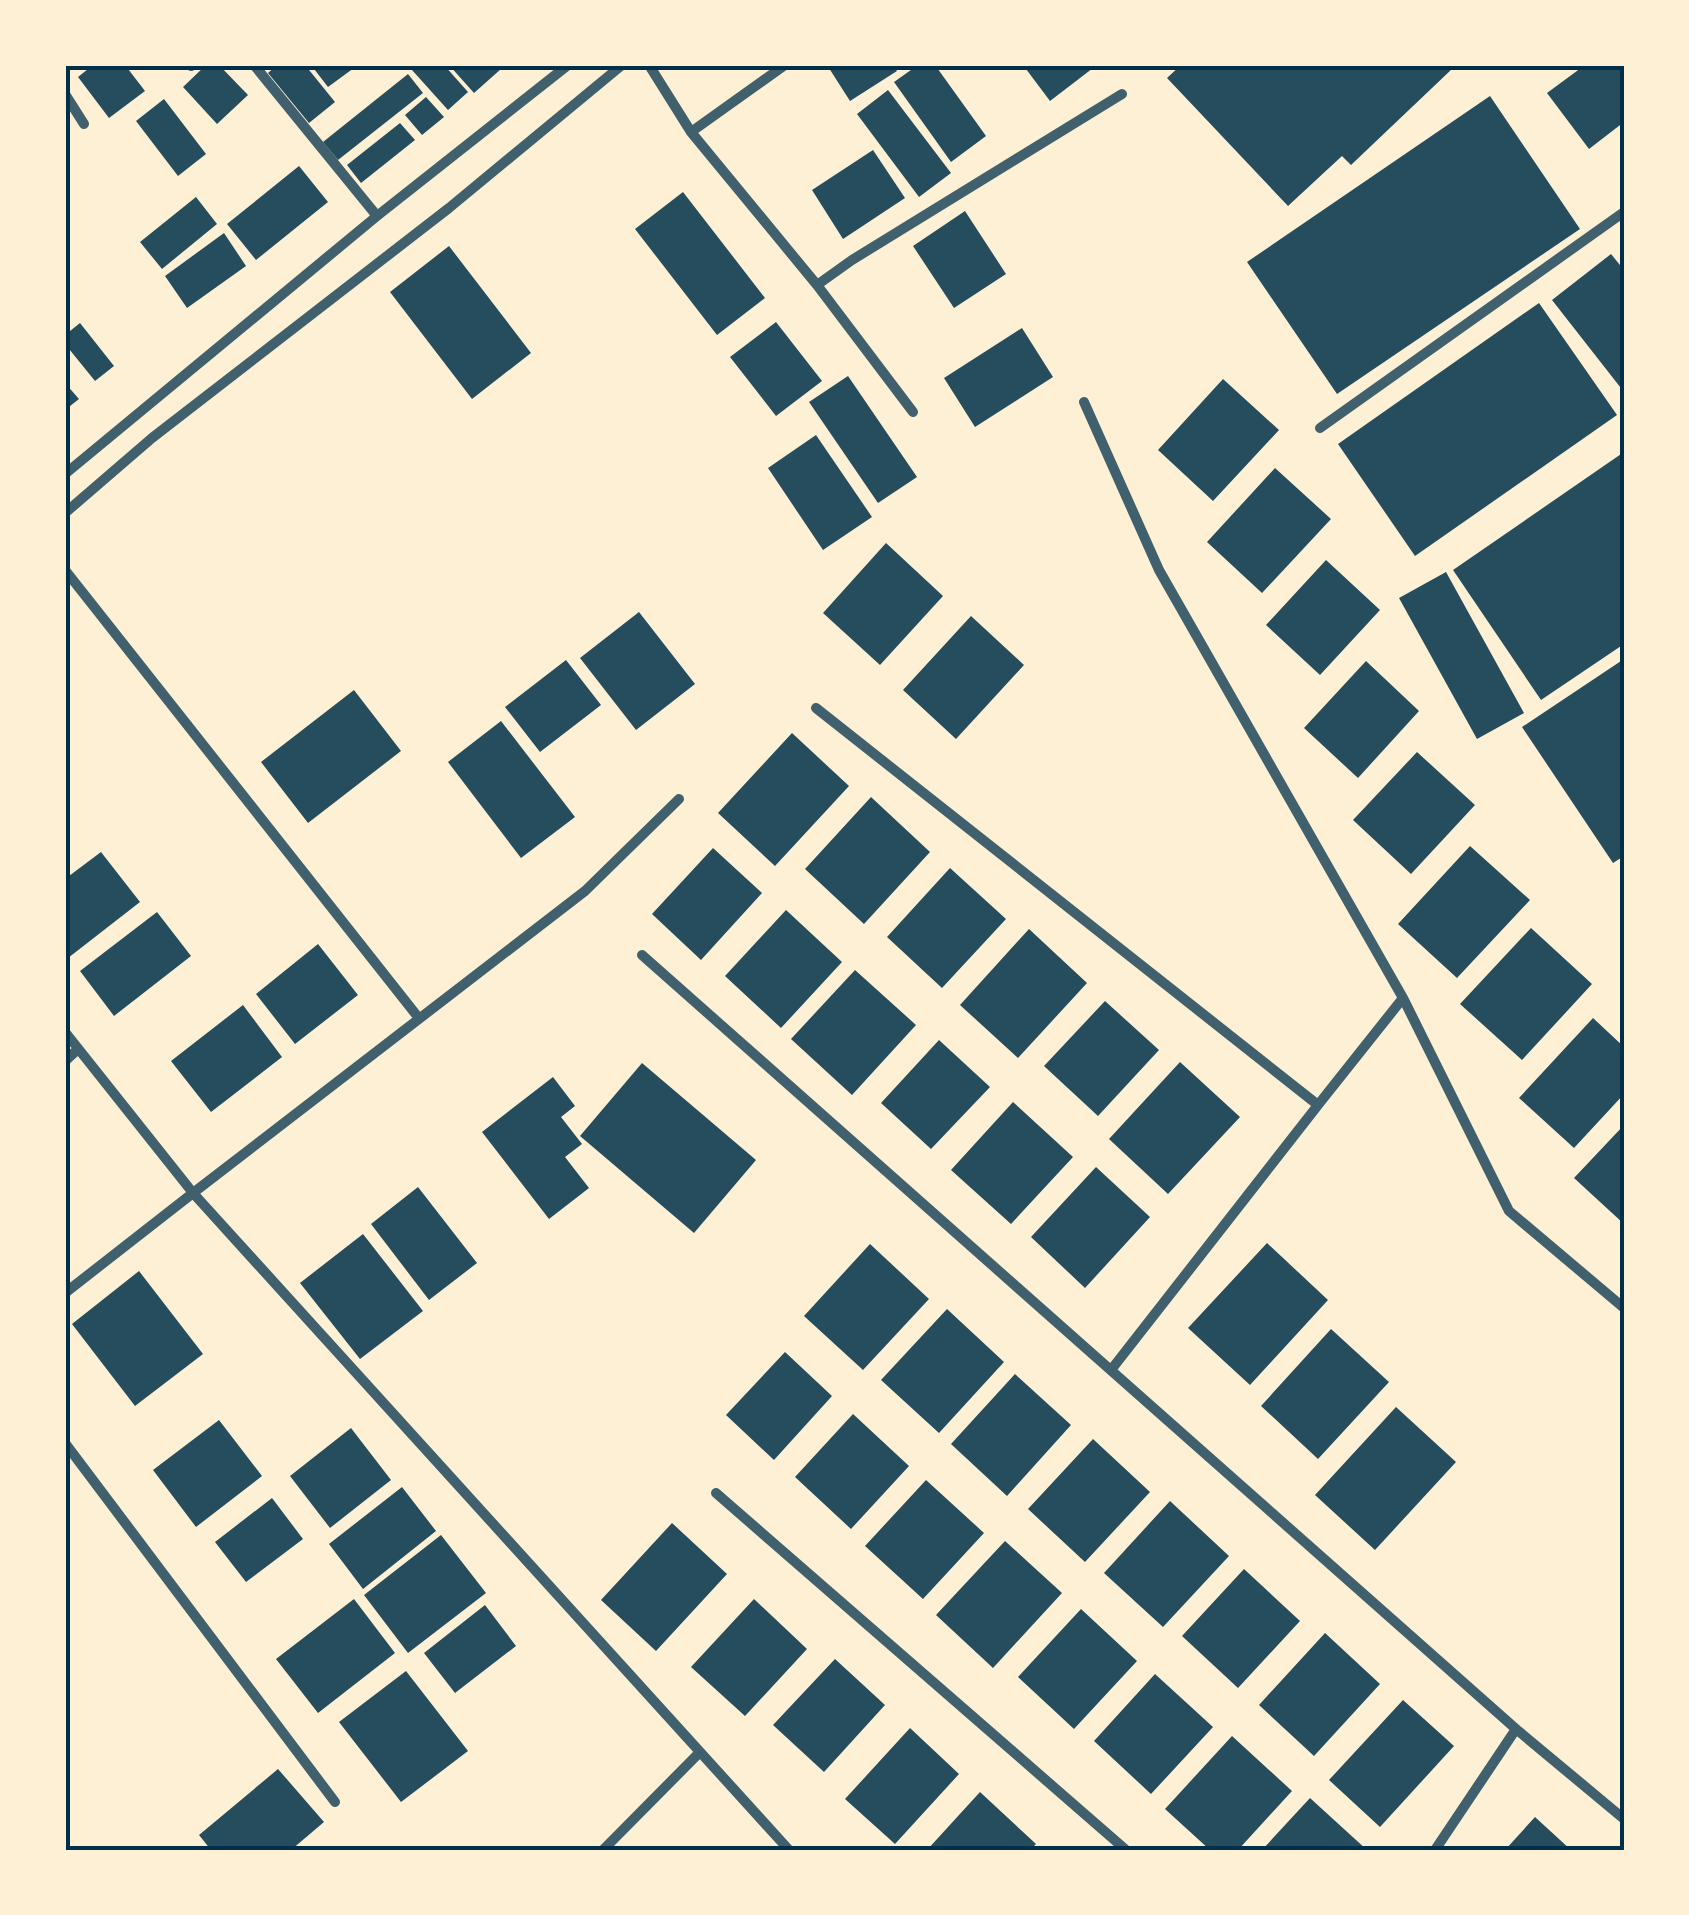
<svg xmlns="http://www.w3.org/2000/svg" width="1689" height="1915" font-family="'DM Sans',sans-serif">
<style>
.building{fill:#264d5e}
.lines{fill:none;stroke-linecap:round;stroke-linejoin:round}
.minor{stroke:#3f606c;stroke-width:10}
.neatline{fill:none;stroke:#003049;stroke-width:4}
</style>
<rect width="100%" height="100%" fill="#fdf0d5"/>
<!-- building -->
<path class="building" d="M93,65H125L145,91L109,118L78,77Z
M206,65H219L248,95L217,124L183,87Z
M277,65H305L335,102L309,123L268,73Z
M311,65H358L328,87Z
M417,65H444L468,92L448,110L412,70Z
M449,65H497L501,69L474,93Z
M827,65H893L897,71L850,101Z
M918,65H935L986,136L951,162L894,82Z
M1023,65H1097L1050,101Z
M1181,65H1448L1452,69L1351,165L1342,156L1288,206L1167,78Z
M1585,65H1624V122L1589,149L1547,93Z
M408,74L423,93L338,160L323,142Z
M888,90L951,173L919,197L857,114Z
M1490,96L1580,229L1337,394L1247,262Z
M426,97L444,117L422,135L405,115Z
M164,99L206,154L178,176L136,121Z
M400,123L415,140L361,183L347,165Z
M873,150L905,198L843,239L812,190Z
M299,166L328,202L256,260L227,224Z
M683,192L765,298L717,335L635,229Z
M196,197L217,224L162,269L140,242Z
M965,211L1006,274L954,308L913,246Z
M224,233L246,266L187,308L165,276Z
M449,246L531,353L472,399L390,292Z
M1611,254L1624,270V392L1552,300Z
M1539,303L1617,415L1415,556L1338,444Z
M776,322L822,381L776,416L730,357Z
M80,323L114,366L95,381L65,344V335Z
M1022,328L1053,377L975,427L944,378Z
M848,376L917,477L878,503L809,402Z
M1223,379L1279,430L1213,501L1158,450Z
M65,383L79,399L65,410Z
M816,435L872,517L823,550L768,468Z
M1624,452V644L1541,700L1453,570Z
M1275,468L1331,519L1262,593L1207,542Z
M886,543L943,596L880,665L823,613Z
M1326,560L1380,610L1320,675L1266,625Z
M1446,572L1524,713L1477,739L1399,598Z
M639,612L695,684L636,730L580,658Z
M971,616L1024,665L956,739L903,690Z
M1624,659V856L1613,863L1522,727Z
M566,660L601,705L540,752L505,707Z
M1366,661L1419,711L1358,778L1304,728Z
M354,690L401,751L308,823L261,762Z
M501,721L575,817L521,858L448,762Z
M792,733L849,786L775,866L718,813Z
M1417,752L1475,805L1411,874L1353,820Z
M871,797L930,852L864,924L805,869Z
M1470,846L1530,900L1457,978L1398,924Z
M713,848L762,893L701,960L652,914Z
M101,852L140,902L68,958L65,953V879Z
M950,868L1006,919L942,988L887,937Z
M786,910L842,962L781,1028L725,976Z
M157,912L191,956L114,1016L80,971Z
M1531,928L1592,984L1522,1060L1460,1004Z
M1029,929L1087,983L1018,1058L960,1005Z
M318,944L358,995L295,1044L256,994Z
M855,970L916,1025L852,1095L791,1039Z
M1105,1001L1159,1050L1098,1116L1044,1066Z
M243,1005L282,1057L211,1112L171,1061Z
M1593,1018L1624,1047V1094L1574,1148L1519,1098Z
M939,1040L990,1087L931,1149L881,1103Z
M1180,1062L1240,1117L1168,1194L1109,1139Z
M642,1063L756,1160L694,1233L580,1136Z
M553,1077L575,1106L561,1117L582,1144L565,1157L589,1188L549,1219L482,1132Z
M1013,1102L1073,1157L1011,1224L951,1170Z
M1624,1125V1224L1574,1178Z
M1096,1167L1150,1217L1085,1288L1031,1237Z
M418,1187L477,1263L429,1300L371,1224Z
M363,1234L423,1311L360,1359L300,1283Z
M1267,1243L1328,1300L1250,1385L1188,1328Z
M870,1244L929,1299L863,1370L804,1316Z
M139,1271L203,1354L135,1406L72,1324Z
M947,1309L1004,1362L939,1433L881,1380Z
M1331,1329L1389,1382L1318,1459L1261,1406Z
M785,1352L832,1396L774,1460L726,1415Z
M1015,1374L1071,1425L1007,1496L951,1444Z
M1396,1407L1456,1462L1375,1550L1315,1495Z
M853,1414L909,1466L851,1529L795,1477Z
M219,1420L262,1476L196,1527L153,1470Z
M351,1428L391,1480L330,1528L290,1476Z
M1093,1439L1150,1492L1085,1562L1028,1509Z
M926,1480L984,1533L923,1599L865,1546Z
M402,1487L436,1531L363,1589L329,1544Z
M272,1498L303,1539L246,1582L215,1542Z
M1170,1501L1229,1556L1163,1627L1104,1573Z
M672,1523L727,1574L656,1651L601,1600Z
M441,1535L486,1593L408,1653L364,1595Z
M1005,1541L1062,1593L993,1668L936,1615Z
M1244,1569L1300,1621L1238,1688L1182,1636Z
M354,1599L395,1653L318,1713L276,1659Z
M754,1599L807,1649L745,1716L691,1667Z
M485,1605L516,1646L455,1693L424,1653Z
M1081,1609L1137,1661L1074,1729L1018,1677Z
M1325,1633L1380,1684L1314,1756L1259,1705Z
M835,1659L885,1705L824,1772L773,1725Z
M406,1671L468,1751L401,1802L339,1722Z
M1155,1674L1213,1727L1151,1794L1094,1741Z
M1403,1700L1454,1746L1380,1827L1329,1780Z
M910,1728L959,1774L895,1844L845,1799Z
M1232,1736L1292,1791L1238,1850H1210L1165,1809Z
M278,1769L324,1822L291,1850H211L199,1835Z
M980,1792L1036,1844L1030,1850H927Z
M1310,1798L1367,1850H1262Z
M1535,1817L1571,1850H1505Z"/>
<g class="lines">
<!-- minor -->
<path class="minor" d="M254,65L377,216
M649,65L691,132L817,285L913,412
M191,66L193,65
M65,94L84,124
M691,132L785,65
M817,285L852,260L1122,94
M1084,402L1159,570L1403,998L1318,1105
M1320,428L1624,212
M65,474L377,216L568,65
M65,513L152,438L449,208L622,65
M65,570L418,1017
M816,708L1318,1105L1111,1370
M642,955L1516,1729L1624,1819
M1403,998L1509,1211L1624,1308
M65,1032L193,1193L585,891L679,799
M65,1061L78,1049
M65,1293L193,1193L789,1850
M65,1443L335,1802
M716,1493L1126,1850
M603,1850L700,1752
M1435,1850L1516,1729"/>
</g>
<!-- border -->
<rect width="1689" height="1915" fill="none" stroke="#fdf0d5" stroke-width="135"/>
<rect x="68" y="68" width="1554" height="1780" class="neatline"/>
</svg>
